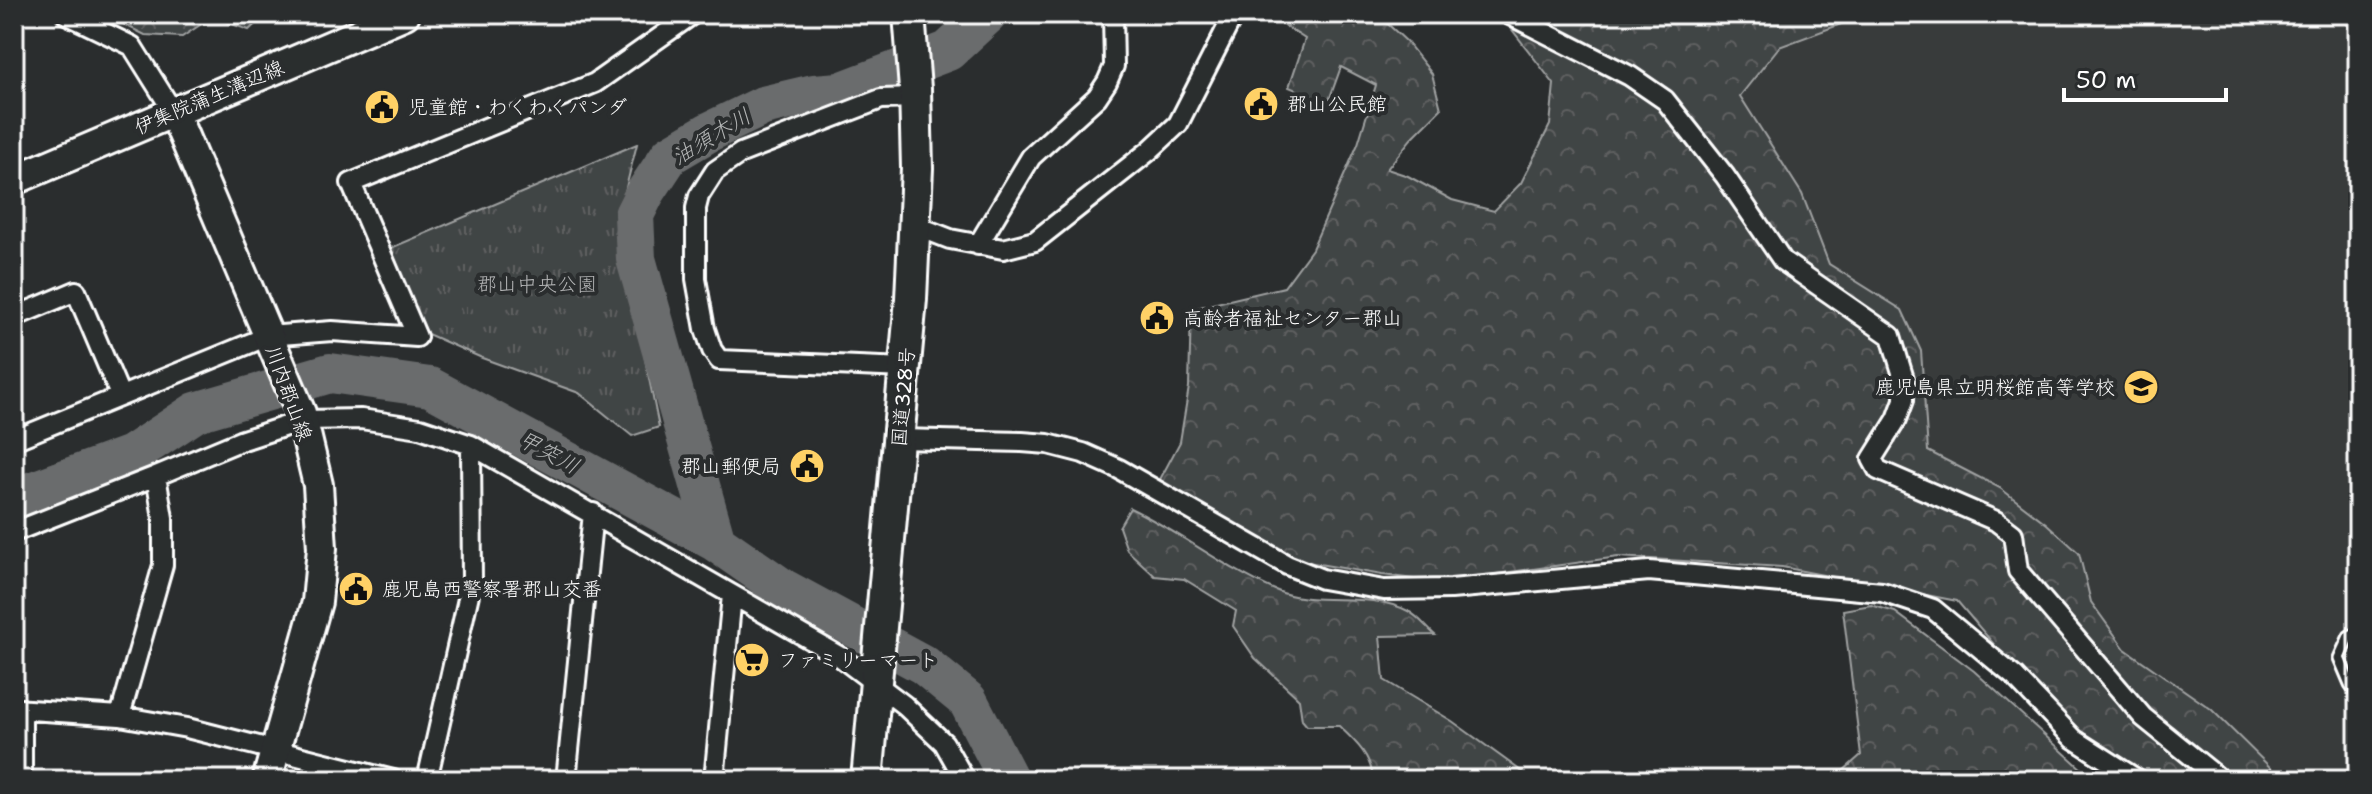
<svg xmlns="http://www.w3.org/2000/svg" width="2372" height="794" font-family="'Shantell Sans','Klee One',sans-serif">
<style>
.built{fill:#373a3b}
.forest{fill:url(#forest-crowns);stroke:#a0a2a2;stroke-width:2}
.park{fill:url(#park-tufts);stroke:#a0a2a2;stroke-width:2}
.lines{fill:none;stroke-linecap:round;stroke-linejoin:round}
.river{stroke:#6a6c6d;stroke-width:40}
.service-casing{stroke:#fff;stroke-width:15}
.minor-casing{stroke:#fff;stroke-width:24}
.primary-casing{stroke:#fff;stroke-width:34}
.trunk-casing{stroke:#fff;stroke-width:36}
.service{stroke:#2a2d2e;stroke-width:9}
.minor{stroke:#2a2d2e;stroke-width:18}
.primary{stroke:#2a2d2e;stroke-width:28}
.trunk{stroke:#2a2d2e;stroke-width:30}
.labels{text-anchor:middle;stroke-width:8;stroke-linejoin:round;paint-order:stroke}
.street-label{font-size:20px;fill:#fff;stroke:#2a2d2e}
.poi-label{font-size:20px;fill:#fff;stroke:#2a2d2e;text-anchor:start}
.park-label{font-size:20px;fill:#b3b4b5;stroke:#2a2d2e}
.water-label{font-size:22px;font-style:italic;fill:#b4b6b6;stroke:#2a2d2e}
</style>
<defs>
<pattern id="forest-crowns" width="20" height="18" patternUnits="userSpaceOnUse" patternTransform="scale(2)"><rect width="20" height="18" fill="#414445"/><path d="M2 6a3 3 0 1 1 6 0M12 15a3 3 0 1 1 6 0" fill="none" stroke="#5e6061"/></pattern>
<pattern id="park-tufts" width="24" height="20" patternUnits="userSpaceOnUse" patternTransform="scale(2)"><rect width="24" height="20" fill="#414445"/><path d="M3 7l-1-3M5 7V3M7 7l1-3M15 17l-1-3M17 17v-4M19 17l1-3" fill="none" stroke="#5e6061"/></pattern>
</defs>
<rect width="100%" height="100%" fill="#2a2d2e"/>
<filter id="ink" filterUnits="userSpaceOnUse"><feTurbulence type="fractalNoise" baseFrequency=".0125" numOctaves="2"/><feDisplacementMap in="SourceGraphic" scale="16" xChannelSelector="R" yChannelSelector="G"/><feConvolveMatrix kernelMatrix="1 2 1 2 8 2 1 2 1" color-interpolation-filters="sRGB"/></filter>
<g filter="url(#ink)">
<!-- built -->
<path class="built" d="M1868,14H2358V780H2283L2211,709L2125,649L2091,602L2079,553L2047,524L2000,488L1928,451L1925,424L1902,310L1829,264L1802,194L1740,96L1779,47Z"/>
<!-- forest -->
<path class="forest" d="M103,14H266L249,30L212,17L182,37L145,35Z
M1275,14H1377L1406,41L1432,74L1441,109L1411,139L1387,169L1408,176L1452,200L1494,211L1521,183L1550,125L1554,84L1500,14H1868L1779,47L1740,96L1802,194L1829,264L1902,310L1921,351L1928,451L2000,488L2047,524L2079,553L2091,602L2125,649L2211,709L2283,780H2148L2054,715L1957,601L1782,567L1618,557L1439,582L1382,575L1302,561L1157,485L1180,442L1189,387L1191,309L1284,287L1312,249L1358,144L1376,85L1341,67L1328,103L1289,87L1305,39L1282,24Z
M1130,508C1180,532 1224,568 1275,590C1314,608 1368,590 1408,611C1418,616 1427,628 1435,635L1380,636L1384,680L1452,721L1528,776L1547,780H1373C1372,756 1355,741 1339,726H1307L1302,720L1299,699L1255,658L1233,626L1236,611L1184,579L1155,576L1127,550L1119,527Z
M1871,605L1895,612L1974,671L2084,771L2102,780H1833L1861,755L1843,610Z"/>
<!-- park -->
<path class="park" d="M637,144L617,223L659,427L632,436L579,393L482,358L423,332L391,248Z"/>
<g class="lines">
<!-- river -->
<path class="river" d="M14,498L131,455L196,412L330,373L430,387L716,542L782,588L924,665L968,701L1009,780
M716,542L636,259L634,215L645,193L670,155L709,132L763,106L814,94L840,92L948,51L988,14"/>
<defs>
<path id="service" d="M2358,632L2349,636L2339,658L2350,684L2358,695"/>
<path id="minor" d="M66,14L132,46L174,113
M1508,14L1630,76L1665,100L1725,176L1783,261L1891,336L1904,379V400L1897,419L1872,459L1878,470L1996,521L2013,534L2018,571L2143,717L2221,780
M914,225L950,239L1003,249L1035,241L1149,151L1178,124L1234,14
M978,245L1031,157L1097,97L1107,82L1114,66L1113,14
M14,317L76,291L120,395
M905,368L719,360L712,350L705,329L696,279V208L699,196L715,171L741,153L881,99L915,98
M899,439L1022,442L1048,444L1083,453L1119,469L1287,565L1322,579L1384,590L1451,589L1649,571L1882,592L1933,609L2015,677L2074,739L2138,780
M14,440L268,336L332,331L417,337L351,183L595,83L693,14
M14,532L156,476
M14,709L120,716L187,728L393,780
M120,716L163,565V518L156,476L240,441L304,420L361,419L420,428L471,445
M22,780V709
M427,780L472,581L471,445L839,656L904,705L944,743L965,780
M566,780L593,513
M714,780L732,595"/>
<path id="primary" d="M174,113L301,413L318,485L322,548L317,602L267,780
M14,180L405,14"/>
<path id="trunk" d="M867,780L911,299L917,168L915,89L909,14"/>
</defs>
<!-- service casing -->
<use href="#service" class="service-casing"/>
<!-- minor casing -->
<use href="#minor" class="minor-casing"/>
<!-- primary casing -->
<use href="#primary" class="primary-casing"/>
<!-- trunk casing -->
<use href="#trunk" class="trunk-casing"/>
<!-- service -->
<use href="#service" class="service"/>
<!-- minor -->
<use href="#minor" class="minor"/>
<!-- primary -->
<use href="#primary" class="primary"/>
<!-- trunk -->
<use href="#trunk" class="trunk"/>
</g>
</g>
<!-- icons -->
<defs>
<symbol id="civic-disc" viewBox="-11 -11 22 22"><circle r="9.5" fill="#ffd166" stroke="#2a2d2e"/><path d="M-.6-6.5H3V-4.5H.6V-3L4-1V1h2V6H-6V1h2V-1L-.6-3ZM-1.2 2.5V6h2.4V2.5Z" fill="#111"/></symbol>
<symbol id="school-disc" viewBox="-11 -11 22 22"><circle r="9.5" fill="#ffd166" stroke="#2a2d2e"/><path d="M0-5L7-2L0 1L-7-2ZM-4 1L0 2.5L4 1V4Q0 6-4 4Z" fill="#111"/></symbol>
<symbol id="supermarket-disc" viewBox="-11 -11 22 22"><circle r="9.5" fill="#ffd166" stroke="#2a2d2e"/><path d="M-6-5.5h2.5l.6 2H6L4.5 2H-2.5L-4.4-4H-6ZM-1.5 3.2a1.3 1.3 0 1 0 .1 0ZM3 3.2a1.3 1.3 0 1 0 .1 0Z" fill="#111"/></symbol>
</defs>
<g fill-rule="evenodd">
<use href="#civic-disc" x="1241" y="84" width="40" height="40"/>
<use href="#civic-disc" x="362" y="87" width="40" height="40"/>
<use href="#civic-disc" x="1137" y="298" width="40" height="40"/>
<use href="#school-disc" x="2121" y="367" width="40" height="40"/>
<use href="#civic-disc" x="787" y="446" width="40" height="40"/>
<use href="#civic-disc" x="336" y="569" width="40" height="40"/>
<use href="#supermarket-disc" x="732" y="640" width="40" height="40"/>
</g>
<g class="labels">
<!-- street labels -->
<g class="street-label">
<text transform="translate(209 97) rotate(-23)" y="7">伊集院蒲生溝辺線</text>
<text transform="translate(289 393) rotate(70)" y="7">川内郡山線</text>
<text transform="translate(903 397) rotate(-85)" y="7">国道328号</text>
</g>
<!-- poi labels -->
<g class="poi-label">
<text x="1287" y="111">郡山公民館</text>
<text x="408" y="114">児童館・わくわくパンダ</text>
<text x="1183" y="325">高齢者福祉センター郡山</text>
<text x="2115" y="394" text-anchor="end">鹿児島県立明桜館高等学校</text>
<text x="781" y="473" text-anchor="end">郡山郵便局</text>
<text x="382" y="596">鹿児島西警察署郡山交番</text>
<text x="778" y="667">ファミリーマート</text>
</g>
<!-- park labels -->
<g class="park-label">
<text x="537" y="291">郡山中央公園</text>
</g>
<!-- water labels -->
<g class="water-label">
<text transform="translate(711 136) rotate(-31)" y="8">油須木川</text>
<text transform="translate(549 452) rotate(28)" y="8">甲突川</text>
</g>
</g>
<!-- margin -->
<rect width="2372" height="794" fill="none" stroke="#2a2d2e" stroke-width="48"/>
<rect x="24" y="24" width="2324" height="746" fill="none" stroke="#fff" stroke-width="3" filter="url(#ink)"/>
<!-- scale -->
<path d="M2064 88v12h162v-12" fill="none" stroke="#ffffff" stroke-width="4"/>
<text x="2076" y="88" font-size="24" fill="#ffffff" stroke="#2a2d2e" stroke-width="6" paint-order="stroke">50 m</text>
</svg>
